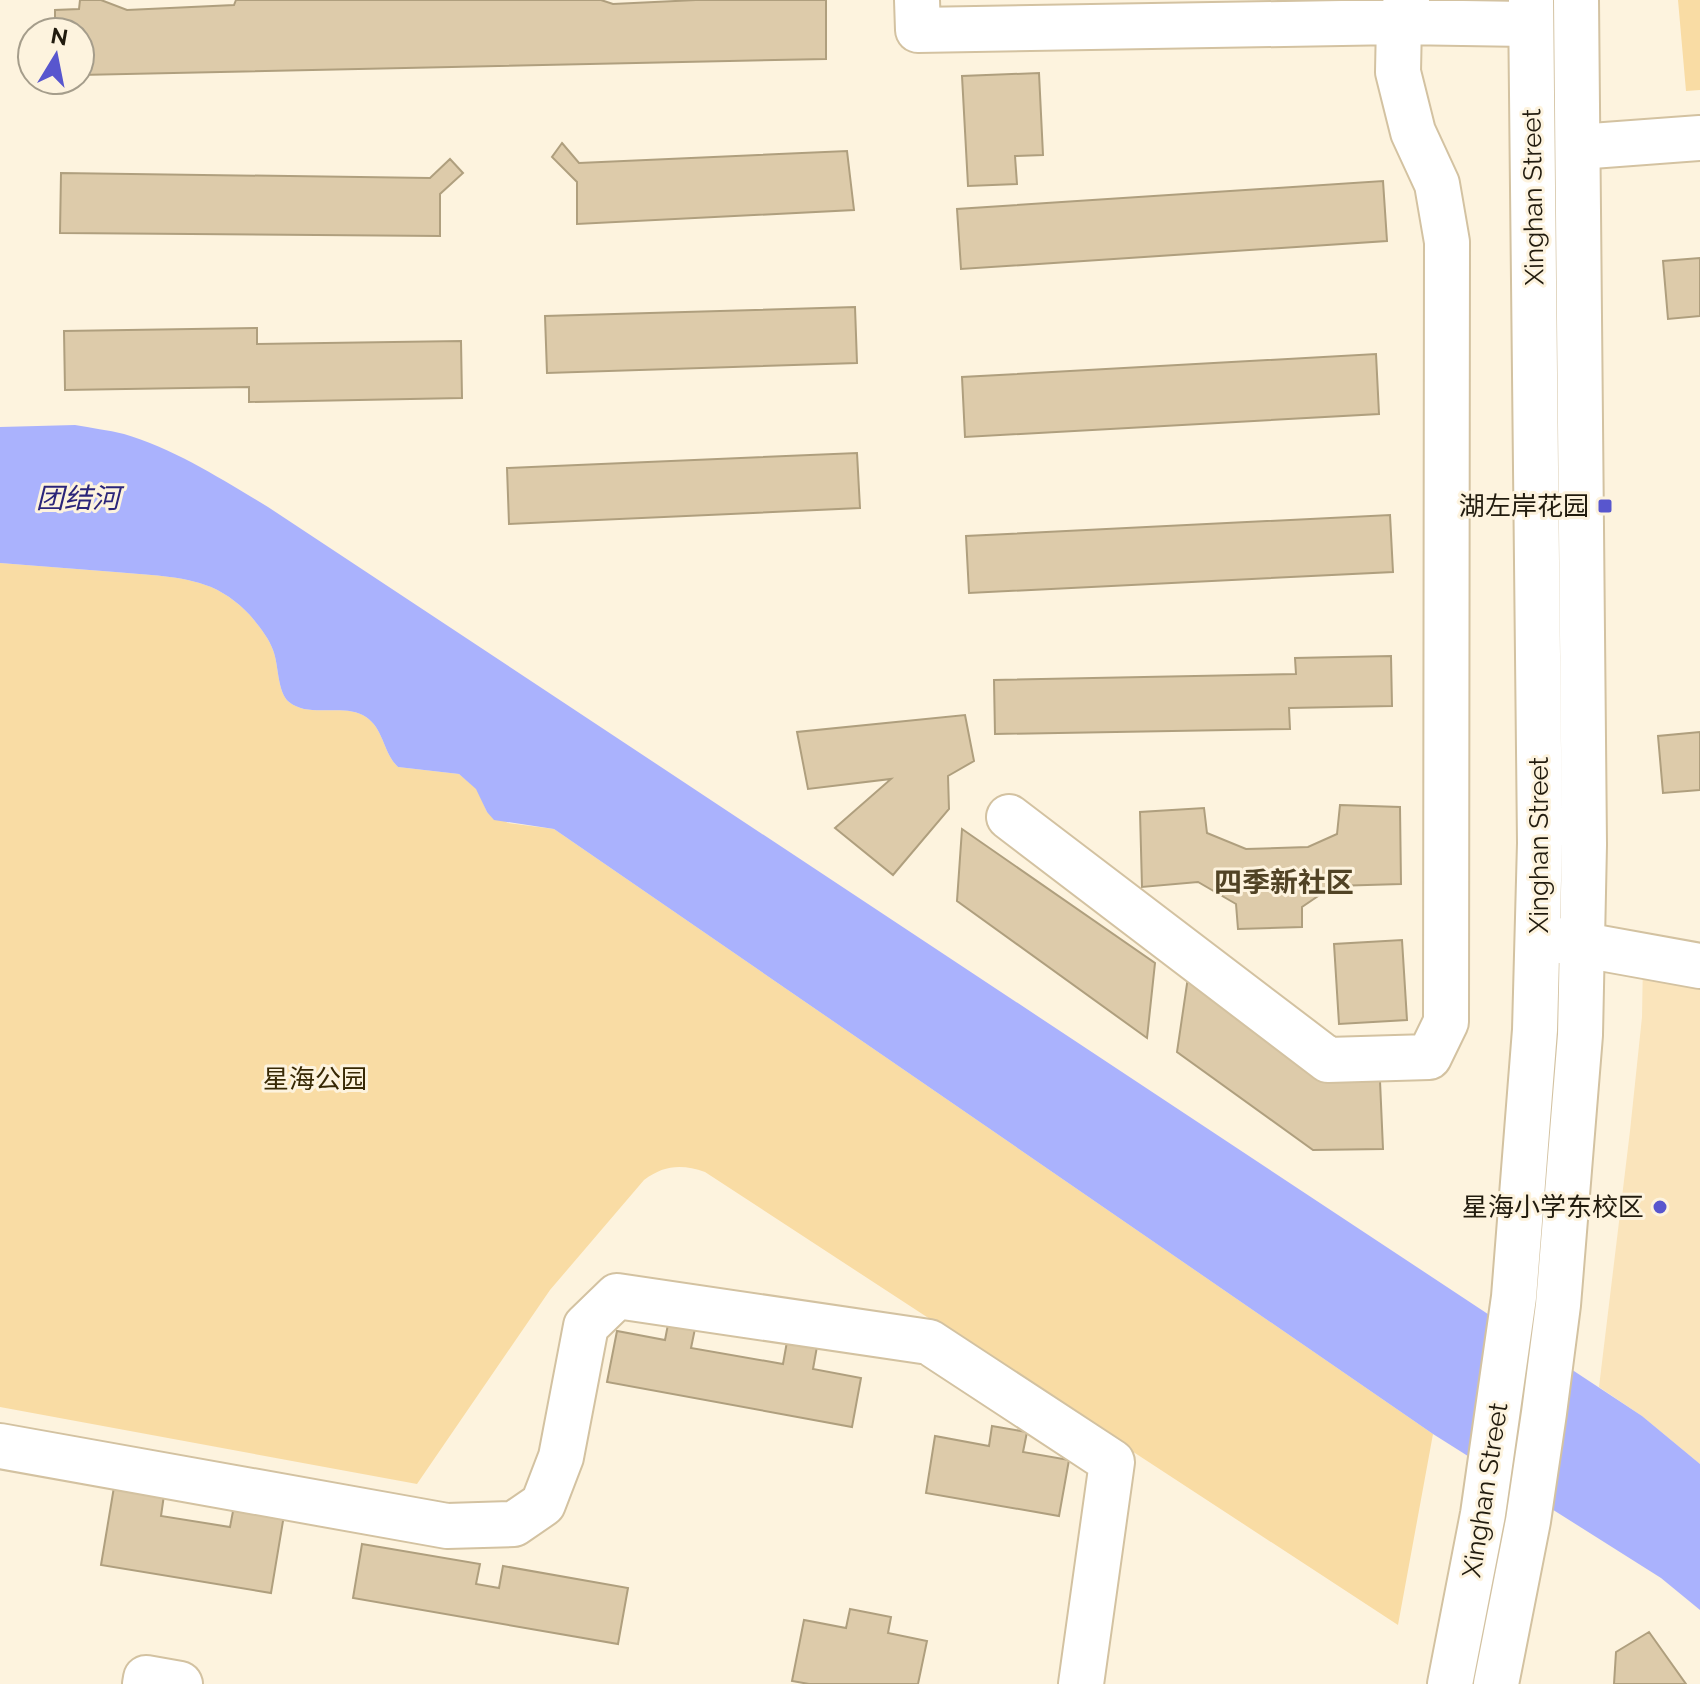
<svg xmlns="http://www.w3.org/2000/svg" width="1700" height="1684" font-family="Raleway,'Noto Sans SC',sans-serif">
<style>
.built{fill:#fae4bb}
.green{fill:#f9dca4}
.water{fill:#aab2fd}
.building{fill:#ddcbaa;stroke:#af9f7e;stroke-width:2}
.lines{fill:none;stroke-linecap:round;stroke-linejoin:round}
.minor-casing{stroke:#d3c2a1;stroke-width:48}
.major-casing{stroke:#d3c2a1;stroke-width:48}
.minor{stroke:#fff;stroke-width:44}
.major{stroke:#fff;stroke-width:44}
.poi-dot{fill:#5856ce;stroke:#fdf3de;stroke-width:3}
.labels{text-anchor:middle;stroke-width:6;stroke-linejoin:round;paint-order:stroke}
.street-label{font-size:26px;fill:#211b0e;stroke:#fdf3de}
.poi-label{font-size:26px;fill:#211b0e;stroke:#fdf3de;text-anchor:end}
.park-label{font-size:26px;fill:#372804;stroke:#fdf3de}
.water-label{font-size:28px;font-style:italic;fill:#2b2579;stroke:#fdf3de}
.neighbourhood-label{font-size:28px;font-weight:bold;fill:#514325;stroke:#fdf3de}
</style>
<rect width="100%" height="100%" fill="#fdf3de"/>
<!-- built -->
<path class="built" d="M1643,959L1700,970V1464L1642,1416L1599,1387L1630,1131L1642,1017Z"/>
<!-- green -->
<path class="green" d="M1678,0H1700V90L1686,91Z
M0,563C38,566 77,569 115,572C147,575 181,575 211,587C227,594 243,606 254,620C262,630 269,639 273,650C279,665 277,692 289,702C310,719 344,702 366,717C384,729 383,753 398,767L459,774L477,789L487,812L508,823L554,829L1433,1434L1398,1625L705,1172C682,1164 664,1165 644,1180L550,1290L417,1484L0,1407Z"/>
<!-- water -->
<path class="water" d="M75,425C91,428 108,430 124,434C175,449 223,480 268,507L1642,1416L1700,1464V1610L1661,1578L1433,1434L554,829L494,820L487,812L476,789L459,774L398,767C383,753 384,729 366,717C344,702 310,719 289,702C277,692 279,665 273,650C269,639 262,630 254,620C243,606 227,594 211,587C181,575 147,575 115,572C77,569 38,566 0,563V427Z"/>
<!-- building -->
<path class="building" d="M80,0H101L127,10L234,5L236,0H601L613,4L696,0H826V59L80,75V32H55V10L79,9Z
M1039,73L1043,155L1015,156L1017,184L968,186L962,76Z
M562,143L579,163L847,151L854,210L577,224V182L552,157Z
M450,159L463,173L440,194V236L60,233L61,173L430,178Z
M1383,181L1387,241L961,269L957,209Z
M1700,258V316L1668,319L1663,261Z
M855,307L857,363L547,373L545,316Z
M257,328V344L461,341L462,398L249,402V387L65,390L64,331Z
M1376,354L1379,414L965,437L962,377Z
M857,453L860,508L509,524L507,468Z
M1390,515L1393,572L969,593L966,536Z
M1391,656L1392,706L1289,708L1290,729L995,734L994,680L1296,674L1295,658Z
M965,715L974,761L948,776L949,809L893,875L835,828L891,779L808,789L797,732Z
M1700,732V790L1663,793L1658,736Z
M1340,805L1400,807L1401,884L1333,886L1302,907V927L1238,929L1236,904L1198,882L1142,887L1140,812L1204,808L1207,833L1246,849L1308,847L1337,834Z
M962,829L1155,963L1147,1038L957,901Z
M1402,940L1407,1020L1339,1024L1334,944Z
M1188,977L1324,1080L1380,1081L1383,1149L1313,1150L1177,1052Z
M670,1314L697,1319L691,1348L783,1364L788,1336L818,1341L813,1369L861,1378L852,1427L607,1382L617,1331L665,1340Z
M992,1426L1027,1432L1023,1452L1069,1460L1059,1516L926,1493L935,1436L989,1446Z
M114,1487L164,1495L161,1516L230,1527L234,1506L284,1515L271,1593L101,1565Z
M362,1544L480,1564L476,1584L499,1588L503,1566L628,1588L618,1644L353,1598Z
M850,1609L891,1617L888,1633L927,1641L918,1684H809L792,1681L804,1620L846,1628Z
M1649,1632L1686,1684H1614L1616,1652Z"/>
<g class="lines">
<defs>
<path id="minor" d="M917,0L918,30L1399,22L1531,24
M1578,147L1700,138
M1009,817L1328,1060L1429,1057L1446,1022L1447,242L1437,184L1413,132L1398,72L1399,22L1407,0
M1545,938L1700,966
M0,1446L447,1526L514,1524L543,1504L561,1457L586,1326L617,1296L929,1342L1112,1462L1081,1684
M145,1684L146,1678L180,1684"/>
<path id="major" d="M1450,1684L1483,1514L1514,1297L1535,1030L1540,843L1531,0
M1496,1684L1528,1521L1544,1413L1558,1305L1580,1035L1584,845L1576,0"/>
</defs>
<!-- minor casing -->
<use href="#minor" class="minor-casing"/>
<!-- major casing -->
<use href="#major" class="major-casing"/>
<!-- minor -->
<use href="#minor" class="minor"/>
<!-- major -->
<use href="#major" class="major"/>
</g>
<!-- markers -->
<g class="poi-dot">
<rect x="1597" y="498" width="16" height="16" rx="4"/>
<circle cx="1660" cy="1207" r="8"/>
</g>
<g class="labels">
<!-- street labels -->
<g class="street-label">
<text transform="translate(1533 197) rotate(-91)" y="9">Xinghan Street</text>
<text transform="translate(1539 845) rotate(-90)" y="9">Xinghan Street</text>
<text transform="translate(1485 1490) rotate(-81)" y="9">Xinghan Street</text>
</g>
<!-- poi labels -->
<g class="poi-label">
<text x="1589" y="515">湖左岸花园</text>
<text x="1644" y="1216">星海小学东校区</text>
</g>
<!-- park labels -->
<g class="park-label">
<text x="315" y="1088">星海公园</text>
</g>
<!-- water labels -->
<g class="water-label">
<text x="78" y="508">团结河</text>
</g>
<!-- neighbourhood labels -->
<g class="neighbourhood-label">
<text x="1284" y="892">四季新社区</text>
</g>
</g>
<!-- north arrow -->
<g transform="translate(56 56) rotate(10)"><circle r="38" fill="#fdf3de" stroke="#a59d8b" stroke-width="2"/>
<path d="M0-6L14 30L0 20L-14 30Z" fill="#5856ce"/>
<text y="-12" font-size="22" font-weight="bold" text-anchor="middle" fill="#211b0e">N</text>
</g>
</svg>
